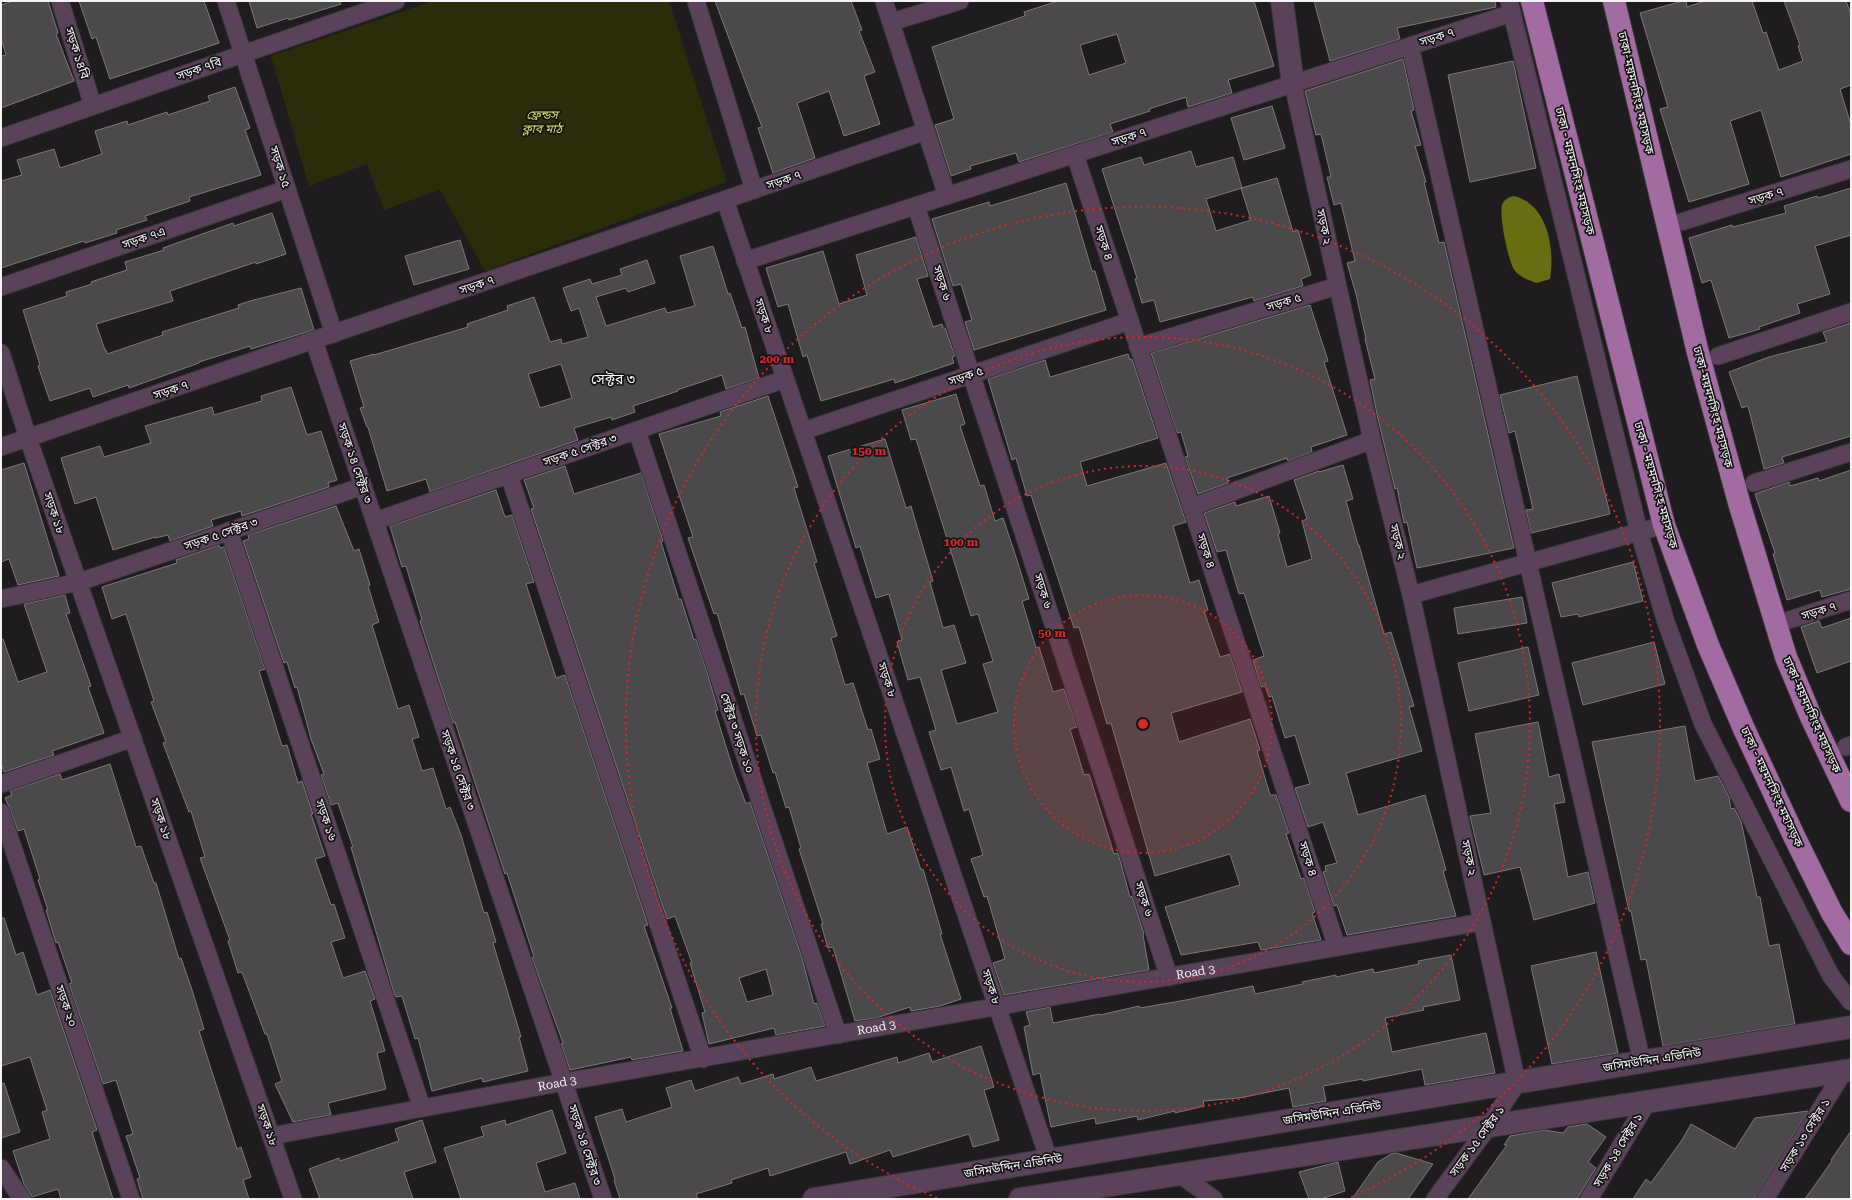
<svg xmlns="http://www.w3.org/2000/svg" width="1852" height="1200" font-family="'Roboto Serif','Noto Sans Bengali',serif">
<style>
.green{fill:#2a2c0a}
.water{fill:#676d10}
.building{fill:#4b494b;stroke:#7c787b;fill-rule:evenodd}
.lines{fill:none;stroke-linecap:round;stroke-linejoin:round}
.minor-casing{stroke:#393639;stroke-width:19}
.tertiary-casing{stroke:#393639;stroke-width:24}
.trunk-casing{stroke:#393639;stroke-width:24}
.minor{stroke:#5a425a;stroke-width:17}
.tertiary{stroke:#5a425a;stroke-width:22}
.trunk{stroke:#a26ca2;stroke-width:22}
.ring{fill:none;stroke:#d62828;stroke-width:2;stroke-dasharray:2 4}
.labels{text-anchor:middle;stroke-width:3.5;stroke-linejoin:round;paint-order:stroke}
.street-label{font-size:12px;fill:#f5f3f5;stroke:#151315}
.park-label{font-size:12px;font-style:italic;fill:#d3dd6b;stroke:#151315}
.quarter-label{font-size:14px;fill:#f5f3f5;stroke:#151315}
.centre{fill:#d62828;stroke:#151315;stroke-width:2}
.ring-label{font-size:12px;text-anchor:middle;font-weight:bold;fill:#d62828;stroke:#151315;stroke-width:3.5;stroke-linejoin:round;paint-order:stroke}
</style>
<rect width="100%" height="100%" fill="#1f1c1f"/>
<!-- green -->
<path class="green" d="M433,1H669L727,182L485,271L440,190L384,210L367,164L309,186L271,56Z"/>
<!-- water -->
<path class="water" d="M1514,196C1548,204 1555,250 1550,279L1537,283C1530,281 1520,277 1515,271C1508,262 1499,216 1502,205C1504,199 1509,197 1514,196Z"/>
<!-- building -->
<path class="building" d="M13,1H48L58,33L56,34L74,81L1,108V56L6,55L1,38V5Z
M79,1H204L219,43L110,79L96,37L92,39Z
M249,1H340L341,4L289,20L288,18L257,28Z
M715,1H851L862,30L859,31L875,72L864,76L880,124L844,136L829,91L797,103L815,158L773,173L758,128L762,127Z
M1058,1H1254L1274,66L1228,80L1232,93L1188,107L1186,97L1149,109L1150,111L1110,124L1113,132L1019,162L1016,153L970,166L971,169L951,176L935,125L954,119L932,47L1025,16L1024,12ZM1117,34L1126,63L1089,75L1080,45Z
M1314,1H1495L1496,7L1397,28L1400,39L1330,61Z
M1683,1H1686L1687,7L1705,1H1752L1763,33L1766,32L1779,70L1803,61L1798,46L1800,45L1784,1H1846L1851,14V85L1840,89L1851,125V154L1781,177L1761,110L1730,121L1749,184L1689,202L1660,109L1668,107L1640,13Z
M1403,59L1414,110L1411,111L1421,145L1415,146L1426,182H1424L1439,243L1444,242L1514,548L1417,568L1407,522L1404,523L1397,488L1395,489L1378,419L1370,380L1375,379L1365,339H1366L1356,294L1347,263L1355,261L1341,203L1334,205L1327,177H1331L1321,134L1316,135L1305,91Z
M1513,61L1536,168L1470,182L1448,75Z
M235,87L250,128L245,130L261,175L189,197L190,201L145,216L147,220L116,230L117,233L85,243L84,241L1,268V181L22,175L17,160L54,149L60,168L102,154L95,131L127,121L128,125L167,112L168,115L210,101L208,96Z
M1272,106L1285,148L1244,160L1231,118Z
M1191,151L1196,167L1233,157L1242,188L1206,199L1216,231L1251,220L1241,188L1277,178L1293,232L1298,230L1311,275L1301,279L1303,286L1254,301L1253,297L1160,322L1154,300L1142,303L1135,279L1137,278L1102,169L1141,157L1144,165Z
M1066,183L1092,271H1095L1106,310L974,350L965,322L972,320L961,284L953,286L932,219L989,202L990,206Z
M1851,188V235L1815,246L1830,294L1797,304L1800,313L1759,327L1760,329L1729,338L1711,280L1702,283L1689,238L1732,225L1733,227L1786,213L1784,206L1817,196L1818,198Z
M272,213L286,254L256,264V262L170,291L173,301L96,324L105,350H106L107,354L163,335L162,332L239,308L238,305L250,301L301,288L314,330L251,349L250,346L199,362V363L129,388L128,385L93,397L90,388L50,401L38,366L40,365L23,310L67,296L66,292L92,284L91,282L127,270L125,262L164,250L163,248L233,223L234,226Z
M916,237L928,276L917,279L933,327L942,324L943,328H945L955,356L952,357L954,363L895,383L894,379L821,401L807,355L803,357L788,304L778,307L766,268L823,251L839,304L867,295L856,255Z
M460,240L469,269L414,285L405,256Z
M713,246L728,294L730,293L742,328L745,327L759,378L726,389L722,375L677,390L678,391L633,406L635,412L612,420L611,417L574,428L578,440L430,492L426,479L387,491L368,427H367L360,408L364,407L350,361L374,354V355L468,327L467,324L508,310L507,306L534,297L550,342L561,339L562,344L588,337L579,308L571,311L563,288L590,279L592,284L622,275L620,269L647,260L655,283L628,292L626,288L596,297L606,326L665,308L667,313L695,306L680,256ZM561,364L572,398L540,408L528,374Z
M1310,305L1328,361L1324,362L1347,435L1311,447L1312,452L1288,461L1287,458L1227,478L1228,483L1198,494L1185,457L1188,456L1181,432L1177,433L1151,353Z
M1851,323V436L1782,457L1784,463L1764,469L1748,406L1742,408L1729,372L1769,357L1827,342L1823,332Z
M1128,354L1130,360L1132,359L1158,438L1080,462L1087,486L1166,463L1186,522L1173,526L1190,583L1199,580L1208,610L1204,611L1220,657L1230,654L1242,692L1171,713L1179,742L1250,719L1260,750L1257,751L1270,795H1276L1289,833L1286,834L1301,879L1304,878L1315,912L1312,913L1321,940L1261,950L1258,942L1181,955L1165,907L1240,885L1230,854L1155,876L1111,723L1107,724L1079,627L1074,628L1031,495L1027,496L1016,458L1012,460L988,379L1045,360L1050,377Z
M1577,376L1610,514L1531,533L1526,510L1533,509L1515,431L1509,433L1500,395Z
M291,387L307,435L321,431L337,480L328,483L329,487L242,516L241,511L211,520L213,526L170,541L168,535L155,538V537L113,550L96,497L75,504L61,458L100,446L104,457L151,443L145,426L212,407L214,415L262,401L261,396Z
M956,394L965,424L960,426L980,486L984,485L995,521L1003,518L1017,560L1029,599L1022,601L1036,648L1039,647L1053,692L1064,689L1077,727L1070,729L1084,775L1089,774L1114,854L1118,853L1130,897L1132,896L1144,934L1143,935L1149,970L1004,995L993,963L1005,959L987,896L984,897L971,859L983,855L969,809L964,811L951,767L941,770L929,732L936,730L920,677L908,680L897,642L902,640L889,594L876,598L860,546L856,548L828,456L885,439L906,508L911,506L933,581L930,582L943,628L954,625L966,663L941,670L957,724L998,712L983,664L993,661L978,614L971,616L916,439L911,440L902,410Z
M768,396L798,487L794,488L817,562L814,563L837,636L831,638L845,685L853,683L868,730L871,729L880,759L867,763L887,834L907,827L921,870L923,869L942,934H940L961,999L940,1006L911,1011L910,1007L876,1018L855,1021L833,947L828,948L821,924H823L799,849L801,848L789,807L786,808L775,772L773,773L761,735L757,736L744,694L741,695L717,613L714,614L688,538L693,537L659,434L721,416L720,412Z
M24,463L59,576L18,585L9,559L1,562V470Z
M1343,465L1353,499L1346,501L1358,545H1359L1384,634L1391,632L1414,706L1409,707L1422,751L1346,773L1358,815L1425,795L1446,870L1443,871L1456,916L1347,935L1337,905L1334,906L1323,872L1326,871L1325,866L1337,863L1323,822L1308,827L1295,788L1310,784L1295,735L1285,738L1272,696L1269,697L1265,686L1261,687L1253,660L1264,656L1244,593L1239,594L1226,550L1217,552L1204,513L1235,502L1236,506L1269,496L1280,533L1278,534L1287,567L1312,559L1302,521L1307,519L1294,480L1319,471V472Z
M565,466L574,494L641,473L663,541L661,542L679,600L681,599L694,640L696,639L706,669L718,710L715,711L733,769L746,804L750,802L802,958L814,1004L817,1003L825,1026L776,1035L774,1028L709,1044L702,1013L705,1012L690,963H692L675,916L667,919L531,509L534,508L524,480ZM766,969L773,995L747,1002L739,978Z
M1851,470V589L1822,597L1820,590L1787,600L1773,554L1775,553L1755,494L1789,482L1790,486L1818,478L1819,481Z
M496,490L505,517L512,515L534,582L526,584L556,678L565,675L648,925L644,926L672,1008H670L683,1051L632,1060L631,1057L570,1070L561,1044L563,1043L532,958L534,957L507,873L505,874L455,722L453,723L436,671L420,621L422,620L406,566L402,567L390,526Z
M336,506L354,551L359,549L370,585L368,586L379,622L372,625L398,709L409,705L419,737L412,739L422,771L433,768L446,809L450,807L461,835L484,913L487,912L496,942L493,943L521,1037H519L528,1071L483,1082L482,1078L432,1091L418,1038L415,1039L402,996L396,997L394,993L351,847H353L338,803L331,805L321,775L324,774L311,739L297,687L295,688L287,662L284,663L243,541L249,539L248,535Z
M219,545L220,548L224,547L265,669L259,671L282,746L287,745L298,783L302,781L313,814H311L325,856L315,859L331,905L334,904L345,938L331,942L343,978L365,971L375,999L370,1001L385,1051L377,1053L386,1089L328,1103L331,1115L293,1122L275,1084L282,1081L267,1034H265L242,972L238,973L228,941L230,940L200,858L205,857L191,811L189,812L163,743L166,742L151,702L154,701L126,614L112,619L102,587L177,563L176,560Z
M1633,562L1643,601L1579,617L1578,614L1561,617L1552,583Z
M65,595L70,613L66,614L91,686L88,687L104,733L52,751L54,755L4,772L1,764V639H3L18,682L47,672L24,604Z
M1522,597L1527,623L1458,634L1454,608Z
M1851,618V661L1817,673L1801,627L1819,621L1822,628Z
M1654,642L1665,684L1583,705L1572,663Z
M1528,647L1539,695L1469,711L1458,663Z
M1538,722L1549,777L1559,774L1565,802L1554,804L1568,877L1588,872L1595,903L1534,920L1520,867L1484,875L1470,816L1491,813L1475,734Z
M1685,726L1695,781L1718,776L1729,797L1731,809L1734,808L1741,821L1757,897H1760L1769,946L1779,944L1795,1024L1663,1046L1646,959L1641,960L1631,911H1629L1592,742Z
M110,764L136,847L141,846L154,883H156L179,959L181,958L192,990L204,1029L199,1031L212,1072L237,1149L241,1147L251,1177L243,1180L249,1199H143L137,1179L140,1178L126,1136L133,1134L116,1080L103,1084L69,984L72,983L58,942L56,943L46,910H48L38,880L40,879L24,829L18,831L10,809L5,798L12,795L10,791L60,774L62,780Z
M1,918H4L16,955L23,952L37,995L50,990L97,1130L92,1132L113,1199H61L58,1189L32,1197L24,1184L13,1151L50,1139L42,1112L47,1110L30,1057L1,1066Z
M1596,952L1618,1053L1552,1064L1531,966Z
M1451,955L1460,1000L1423,1007L1424,1010L1385,1018L1392,1052L1486,1033L1495,1073L1425,1085L1422,1069L1363,1081V1079L1323,1086L1326,1101L1293,1107L1289,1088L1239,1098L1203,1101L1204,1106L1175,1113V1111L1138,1120L1137,1116L1096,1124L1095,1118L1051,1127L1040,1073L1033,1075L1024,1027L1030,1025L1026,1012L1050,1007L1053,1023L1100,1014V1015L1139,1006L1140,1008L1186,1000L1253,986L1255,994L1303,984L1302,982L1336,975V977L1373,969L1374,973L1419,964L1418,961Z
M981,1046L994,1087L984,1090L999,1140L973,1147L969,1134L893,1157L890,1150L850,1164L846,1152L770,1176L768,1168L731,1180L732,1183L696,1194L698,1199H620L614,1180L615,1179L595,1117L622,1109L626,1122L672,1107L666,1088L691,1080L695,1091L738,1077L741,1084L773,1074L774,1079L811,1067L816,1081L897,1057L898,1063L929,1053L932,1062Z
M4,1083L20,1132L1,1138V1084Z
M552,1110L566,1153L536,1163L545,1192L575,1183L580,1199H461L444,1148L484,1136L481,1127L505,1120L506,1125Z
M1808,1111L1754,1199H1633L1646,1179L1651,1183L1682,1140L1691,1124L1735,1149L1755,1118Z
M422,1120L436,1162L404,1172L413,1199H320L309,1169L339,1158L340,1161L399,1141L395,1129Z
M1587,1124L1606,1137L1588,1162L1596,1168L1577,1199H1468L1507,1145H1504L1510,1136L1544,1130L1563,1133L1568,1127Z
M1851,1131V1199H1805L1832,1161L1831,1160Z
M1396,1153L1433,1164L1408,1199H1352L1378,1162L1391,1154Z
M1338,1162L1345,1191L1321,1199H1309L1299,1172Z"/>
<g class="lines">
<defs>
<g id="minor">
<path d="M60,1L93,106"/>
<path d="M226,1L334,334"/>
<path d="M696,1L754,190"/>
<path d="M884,1L947,196"/>
<path d="M1509,1L1639,532L1666,622L1703,724L1831,976L1851,1002"/>
<path d="M890,18L895,21L960,1"/>
<path d="M1410,46L1642,1062"/>
<path d="M1293,84L1372,440L1411,595L1517,1083L1489,1126L1435,1199"/>
<path d="M1,138L396,1"/>
<path d="M1075,155L1337,947"/>
<path d="M725,200L1049,1160"/>
<path d="M916,206L1169,977"/>
<path d="M1681,222L1851,169"/>
<path d="M745,261L1512,13"/>
<path d="M1,287L287,189"/>
<path d="M314,341L603,1199"/>
<path d="M1138,347L1337,286"/>
<path d="M1,353L28,438L293,1199"/>
<path d="M1718,356L1851,312"/>
<path d="M637,431L838,1035"/>
<path d="M803,431L1130,321"/>
<path d="M1,447L926,131"/>
<path d="M509,475L703,1059"/>
<path d="M1754,483L1851,452"/>
<path d="M1192,507L1372,440"/>
<path d="M375,521L785,379"/>
<path d="M229,531L422,1108"/>
<path d="M1411,595L1664,525"/>
<path d="M1,599L79,582L363,486"/>
<path d="M1786,621L1851,600"/>
<path d="M1846,747L1851,745"/>
<path d="M1,784L133,738"/>
<path d="M1,812L131,1199"/>
<path id="s1" d="M271,1136L564,1082L1482,922"/>
<path d="M1,1168L22,1199"/>
<path d="M1179,1174L1214,1199"/>
<path d="M1589,1199L1648,1101"/>
<path d="M1765,1199L1844,1071"/>
</g>
<path id="tertiary" d="M1282,1L1293,84
M814,1199L1851,1027
M1020,1199L1851,1070"/>
<path id="trunk" d="M1532,1L1664,525L1708,645L1744,729L1794,836L1832,913L1851,944
M1614,1L1698,353L1740,506L1786,657L1811,717L1851,801"/>
</defs>
<!-- minor casing -->
<use href="#minor" class="minor-casing"/>
<!-- tertiary casing -->
<use href="#tertiary" class="tertiary-casing"/>
<!-- trunk casing -->
<use href="#trunk" class="trunk-casing"/>
<!-- minor -->
<use href="#minor" class="minor"/>
<!-- tertiary -->
<use href="#tertiary" class="tertiary"/>
<!-- trunk -->
<use href="#trunk" class="trunk"/>
</g>
<!-- distance rings -->
<circle cx="1143" cy="724" r="129" fill="#d62828" fill-opacity=".12"/>
<g class="ring">
<circle cx="1143" cy="724" r="129"/>
<circle cx="1143" cy="724" r="258"/>
<circle cx="1143" cy="724" r="387"/>
<path d="M937 1198A517 517 0 1 1 1349 1198"/>
</g>
<g class="labels">
<!-- street labels -->
<g class="street-label">
<text transform="translate(1437 37) rotate(-18)" y="4">সড়ক ৭</text>
<text transform="translate(77 53) rotate(72)" y="4">সড়ক ১৪বি</text>
<text transform="translate(199 69) rotate(-19)" y="4">সড়ক ৭বি</text>
<text transform="translate(1636 93) rotate(77)" y="4">ঢাকা-ময়মনসিংহ মহাসড়ক</text>
<text transform="translate(1129 137) rotate(-18)" y="4">সড়ক ৭</text>
<text transform="translate(280 167) rotate(72)" y="4">সড়ক ১৫</text>
<text transform="translate(1575 171) rotate(76)" y="4">ঢাকা - ময়মনসিংহ মহাসড়ক</text>
<text transform="translate(784 180) rotate(-19)" y="4">সড়ক ৭</text>
<text transform="translate(1766 196) rotate(-17)" y="4">সড়ক ৭</text>
<text transform="translate(1324 227) rotate(78)" y="4">সড়ক ২</text>
<text transform="translate(144 238) rotate(-19)" y="4">সড়ক ৭এ</text>
<text transform="translate(1104 243) rotate(72)" y="4">সড়ক ৪</text>
<text transform="translate(942 283) rotate(72)" y="4">সড়ক ৬</text>
<text transform="translate(477 285) rotate(-19)" y="4">সড়ক ৭</text>
<text transform="translate(1284 302) rotate(-17)" y="4">সড়ক ৫</text>
<text transform="translate(764 316) rotate(71)" y="4">সড়ক ৮</text>
<text transform="translate(966 376) rotate(-19)" y="4">সড়ক ৫</text>
<text transform="translate(171 390) rotate(-19)" y="4">সড়ক ৭</text>
<text transform="translate(1713 407) rotate(75)" y="4">ঢাকা-ময়মনসিংহ মহাসড়ক</text>
<text transform="translate(580 450) rotate(-19)" y="4">সড়ক ৫ সেক্টর ৩</text>
<text transform="translate(355 463) rotate(71)" y="4">সড়ক ১৪ সেক্টর ৩</text>
<text transform="translate(1656 485) rotate(74)" y="4">ঢাকা - ময়মনসিংহ মহাসড়ক</text>
<text transform="translate(54 513) rotate(71)" y="4">সড়ক ১৮</text>
<text transform="translate(221 534) rotate(-19)" y="4">সড়ক ৫ সেক্টর ৩</text>
<text transform="translate(1398 542) rotate(76)" y="4">সড়ক ২</text>
<text transform="translate(1206 551) rotate(72)" y="4">সড়ক ৪</text>
<text transform="translate(1043 591) rotate(72)" y="4">সড়ক ৬</text>
<text transform="translate(1819 611) rotate(-18)" y="4">সড়ক ৭</text>
<text transform="translate(887 680) rotate(71)" y="4">সড়ক ৮</text>
<text transform="translate(1812 715) rotate(66)" y="4">ঢাকা-ময়মনসিংহ মহাসড়ক</text>
<text transform="translate(737 733) rotate(72)" y="4">সেক্টর ৩ সড়ক ১০</text>
<text transform="translate(458 770) rotate(71)" y="4">সড়ক ১৪ সেক্টর ৩</text>
<text transform="translate(1772 787) rotate(65)" y="4">ঢাকা - ময়মনসিংহ মহাসড়ক</text>
<text transform="translate(161 819) rotate(71)" y="4">সড়ক ১৮</text>
<text transform="translate(326 820) rotate(71)" y="4">সড়ক ১৬</text>
<text transform="translate(1469 858) rotate(78)" y="4">সড়ক ২</text>
<text transform="translate(1308 859) rotate(72)" y="4">সড়ক ৪</text>
<text transform="translate(1144 899) rotate(72)" y="4">সড়ক ৬</text>
<text dy="4" stroke="none"><textPath href="#s1" startOffset="939">Road 3</textPath></text>
<text transform="translate(991 987) rotate(71)" y="4">সড়ক ৮</text>
<text transform="translate(66 1006) rotate(71)" y="4">সড়ক ২০</text>
<text dy="4" stroke="none"><textPath href="#s1" startOffset="615">Road 3</textPath></text>
<text transform="translate(1652 1060) rotate(-9)" y="4">জসিমউদ্দিন এভিনিউ</text>
<text dy="4" stroke="none"><textPath href="#s1" startOffset="291">Road 3</textPath></text>
<text transform="translate(1332 1113) rotate(-9)" y="4">জসিমউদ্দিন এভিনিউ</text>
<text transform="translate(267 1125) rotate(71)" y="4">সড়ক ১৮</text>
<text transform="translate(1805 1135) rotate(-58)" y="4">সড়ক ১৩ সেক্টর ১</text>
<text transform="translate(1477 1141) rotate(-54)" y="4">সড়ক ১৫ সেক্টর ১</text>
<text transform="translate(585 1145) rotate(72)" y="4">সড়ক ১৪ সেক্টর ৩</text>
<text transform="translate(1618 1150) rotate(-59)" y="4">সড়ক ১৪ সেক্টর ১</text>
<text transform="translate(1013 1166) rotate(-9)" y="4">জসিমউদ্দিন এভিনিউ</text>
</g>
<!-- park labels -->
<g class="park-label">
<text x="542" y="119">ফ্রেন্ডস<tspan x="542" dy="14">ক্লাব মাঠ</tspan></text>
</g>
<!-- quarter labels -->
<g class="quarter-label">
<text x="613" y="384">সেক্টর ৩</text>
</g>
</g>
<circle cx="1143" cy="724" r="6" class="centre"/>
<g class="ring-label">
<text x="777" y="363">200 m</text>
<text x="869" y="455">150 m</text>
<text x="961" y="546">100 m</text>
<text x="1052" y="637">50 m</text>
</g>
<!-- border -->
<rect width="1852" height="1200" fill="none" stroke="#f5f3f5" stroke-width="4"/>
</svg>
